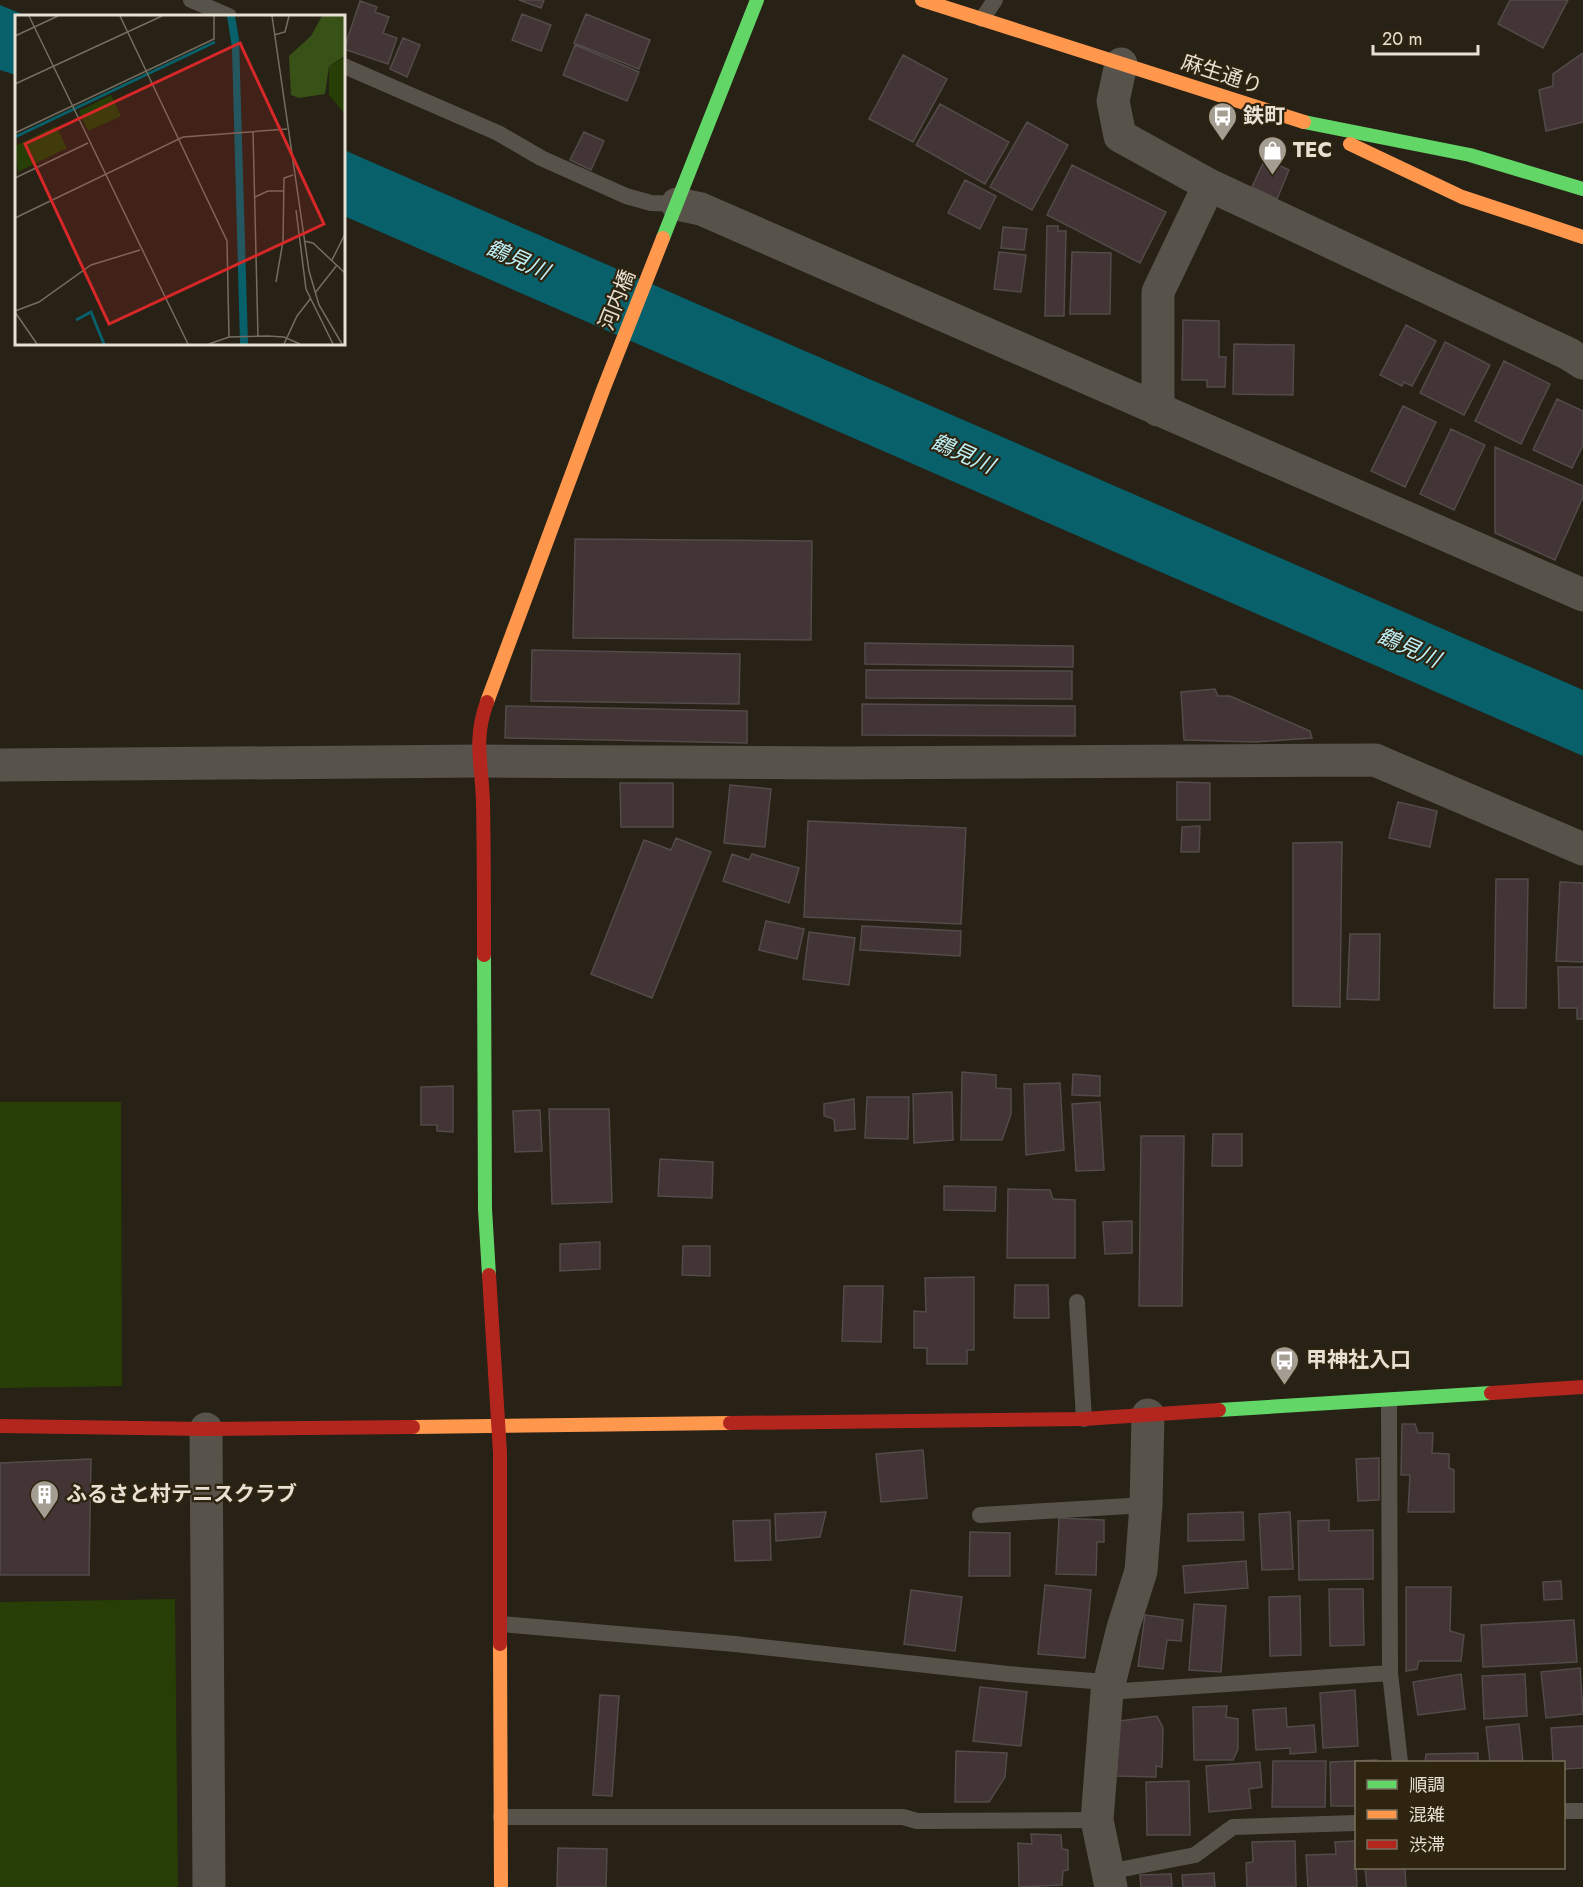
<svg xmlns="http://www.w3.org/2000/svg" width="1583" height="1887" font-family="Jost,'Noto Sans JP',sans-serif">
<style>
.green{fill:#273e06}
.water{fill:#07606a}
.building{fill:#433436;stroke:#524b49;stroke-width:1.5}
.lines{fill:none;stroke-linecap:round;stroke-linejoin:round}
.lane{stroke:#57524a;stroke-width:16}
.street{stroke:#57524a;stroke-width:33}
.fast{stroke:#63d668;stroke-width:14}
.slow{stroke:#ff974d;stroke-width:14}
.jam{stroke:#b3261e;stroke-width:14}
.labels{text-anchor:middle;stroke-width:4.5;stroke-linejoin:round;paint-order:stroke}
.street-label{font-size:21px;fill:#e7e0d3;stroke:#2e240f}
.poi-label{font-size:21px;font-weight:bold;fill:#e7e0d3;stroke:#2e240f;text-anchor:start}
.water-label{font-size:22px;font-style:italic;fill:#bdeff7;stroke:#2e240f}
.inset-river{fill:none;stroke:#07606a;stroke-width:3}
.inset-road{fill:none;stroke:#746d62;stroke-width:1.5}
.view{fill:#d62828;fill-opacity:0.15;stroke:#d62828;stroke-width:3}
.inset-edge{fill:none;stroke:#e7e0d3;stroke-width:3}
</style>
<rect width="100%" height="100%" fill="#272116"/>
<!-- green -->
<path class="green" d="M0,1102H121L122,1386L0,1388Z
M175,1599L178,1887H0V1602Z"/>
<!-- water -->
<path class="water" d="M0,5L27,16H16V75L0,70Z
M344,150L1583,690V756L344,216Z"/>
<!-- building -->
<path class="building" d="M519,0H544L541,8Z
M1510,0H1568L1543,48L1498,24Z
M360,1L377,7L375,12L389,17L383,33L397,38L388,64L344,49Z
M522,14L551,25L541,51L512,40Z
M586,14L650,40L639,69L574,43Z
M403,38L420,45L407,77L390,69Z
M575,45L639,72L627,101L563,75Z
M1583,53V122L1546,131L1539,90L1553,86V74Z
M903,55L947,79L913,142L869,119Z
M940,104L1009,142L985,184L916,145Z
M1027,122L1068,145L1032,210L990,187Z
M584,132L604,141L591,170L570,160Z
M1265,159L1289,170L1277,199L1252,187Z
M1072,165L1166,212L1140,263L1047,215Z
M965,180L996,196L980,229L948,213Z
M1047,226H1058V231H1066L1064,316H1045Z
M1003,227L1027,229L1024,250L1001,248Z
M999,252L1026,255L1021,292L994,289Z
M1072,252L1111,253L1110,314H1070Z
M1183,320L1219,321V357H1226L1225,387H1207V380H1182Z
M1406,325L1436,341L1412,386L1404,382L1402,386L1380,375Z
M1445,342L1490,365L1464,415L1420,393Z
M1234,344L1294,345L1293,395L1233,394Z
M1504,361L1550,384L1521,444L1475,421Z
M1557,399L1583,411V445L1572,468L1533,450Z
M1403,406L1436,422L1405,487L1371,471Z
M1451,429L1485,445L1454,510L1420,494Z
M1495,447L1583,486V497L1555,560L1495,533Z
M575,539L812,541L811,640L573,638Z
M865,643L1073,646V667L865,664Z
M532,650L740,654L739,704L531,701Z
M866,670L1072,671V699L866,698Z
M1215,689L1218,696H1230L1310,731L1312,738L1255,742L1184,740L1181,692Z
M862,704L1075,706V736L862,735Z
M506,706L747,711V743L505,738Z
M1177,782L1210,783V820H1177Z
M620,783H673V827H621Z
M730,785L771,789L765,847L724,843Z
M1398,802L1437,811L1430,847L1389,838Z
M808,821L966,828L961,924L804,917Z
M1200,826L1199,852H1181L1182,827Z
M676,838L711,852L652,998L591,974L644,840L671,850Z
M1342,842L1340,1007L1293,1006V843Z
M732,854L749,860L752,854L799,868L789,903L723,881Z
M1496,879H1528L1526,1008H1494Z
M1560,882L1583,883V962L1556,961Z
M766,921L804,929L797,959L759,950Z
M862,926L961,931L960,956L860,950Z
M809,932L855,938L849,985L803,979Z
M1350,934H1380L1379,1000L1347,999Z
M1558,967H1583V1019H1577V1008H1559Z
M962,1072L996,1075V1088L1011,1089V1114L1002,1140H961Z
M1073,1074L1100,1076V1096L1072,1095Z
M1060,1083L1064,1150L1026,1155L1024,1084Z
M453,1086V1132L437,1131V1125H421V1087Z
M952,1092L953,1140L914,1143L913,1094Z
M867,1097H909L908,1139L865,1138Z
M854,1099L855,1129L835,1131L834,1119L824,1116V1104Z
M1100,1102L1104,1170L1076,1171L1072,1104Z
M549,1109H609L612,1202L552,1204Z
M540,1110L542,1151L515,1152L513,1111Z
M1213,1134H1242V1166H1212Z
M1141,1136H1184L1182,1306H1139Z
M660,1159L713,1162L712,1198L658,1196Z
M944,1186L996,1187L995,1211L944,1210Z
M1008,1189L1050,1190L1053,1199L1075,1200V1258H1007Z
M1132,1221V1253L1105,1254L1103,1222Z
M600,1242V1269L560,1271V1244Z
M683,1246H710V1276L682,1275Z
M974,1277V1350H967V1364H927V1348H914V1311L926,1312L925,1278Z
M1015,1285H1048L1049,1318H1014Z
M844,1286H883L881,1342L842,1341Z
M1402,1424H1415L1418,1433H1433L1432,1453L1449,1454V1468L1454,1470V1512H1408L1410,1475H1401Z
M923,1450L927,1498L881,1502L876,1454Z
M1379,1458V1500L1358,1501L1356,1459Z
M91,1459L89,1575H0V1463Z
M826,1512L820,1537L776,1541L775,1514Z
M1243,1512L1244,1540L1188,1541V1514Z
M1290,1512L1293,1569L1262,1570L1259,1514Z
M1059,1518L1104,1520V1542H1097L1096,1575L1056,1574Z
M770,1520L771,1560L735,1561L733,1521Z
M1329,1520V1531L1373,1530V1579L1299,1580L1298,1521Z
M970,1532L1010,1533V1576H969Z
M1246,1561L1248,1588L1185,1593L1183,1566Z
M1561,1581L1562,1599L1544,1600L1543,1582Z
M1045,1585L1091,1590L1085,1658L1038,1654Z
M1406,1587H1451L1450,1631L1464,1635L1461,1661H1419L1417,1669L1406,1671Z
M1329,1589H1363L1364,1645L1330,1646Z
M911,1590L962,1597L955,1651L904,1644Z
M1300,1596L1301,1655L1270,1656L1269,1597Z
M1194,1604L1226,1606L1221,1672L1189,1670Z
M1145,1615L1183,1620L1181,1641L1167,1640L1163,1669L1138,1666Z
M1574,1620L1577,1662L1483,1667L1481,1625Z
M1580,1668L1583,1714L1546,1718L1541,1672Z
M1461,1674L1465,1709L1418,1715L1413,1682Z
M1525,1674L1527,1716L1484,1719L1482,1676Z
M980,1687L1027,1692L1021,1746L973,1741Z
M1355,1690L1358,1746L1323,1748L1320,1693Z
M600,1695L619,1696L612,1796L593,1795Z
M1227,1706L1226,1717L1238,1719V1749L1233,1760H1194L1193,1707Z
M1286,1708L1287,1727L1314,1725L1316,1752L1290,1754V1748L1256,1750L1253,1710Z
M1157,1716L1163,1728L1162,1767L1156,1766V1777L1116,1776L1120,1721Z
M1519,1724L1523,1762H1490L1486,1727Z
M1583,1726V1768L1564,1769V1762H1553L1551,1728Z
M956,1751L1007,1753L1005,1777L989,1802H955Z
M1478,1753V1762H1425L1426,1754Z
M1377,1760V1762H1356V1806H1331L1330,1762Z
M1273,1761H1326L1325,1807H1272Z
M1260,1762L1262,1787L1249,1789L1251,1808L1209,1812L1206,1766Z
M1189,1781L1190,1835H1147L1146,1782Z
M1031,1834L1061,1835L1062,1849L1068,1850V1870L1063,1871L1062,1885L1019,1887L1018,1843L1032,1844Z
M1295,1841L1296,1887H1247L1246,1863L1253,1862L1252,1842Z
M1355,1841L1357,1887H1308L1306,1855L1336,1854L1335,1842Z
M558,1848L607,1849L606,1887H557Z
M1365,1868H1405L1406,1887H1367Z
M1214,1873L1215,1887H1183L1182,1875Z
M1171,1874L1172,1887H1141L1140,1875Z"/>
<g class="lines">
<!-- lane -->
<path class="lane" d="M191,0L229,16
M982,19L995,0
M344,66L498,133L541,158L626,196L651,203L677,204
M1077,1302L1084,1419
M1389,1401L1390,1673
M980,1515L1146,1505
M501,1624L735,1644L1008,1674L1093,1681L1107,1692L1390,1673L1400,1762
M1564,1811H1583
M501,1817H903L917,1821L1097,1820
M1108,1872L1195,1855L1233,1827L1356,1823"/>
<!-- street -->
<path class="street" d="M1121,64L1113,101L1120,136L1209,185L1569,354L1583,363
M677,204L701,209L1583,595
M1158,410V292L1209,185
M0,765L479,761L839,763L1375,760L1583,849
M206,1429L209,1887
M1111,1887L1097,1820L1107,1692L1123,1628L1141,1571L1146,1505L1148,1415"/>
<!-- fast -->
<path class="fast" d="M1304,122L1470,155L1583,189
M663,238L757,0
M484,955L485,1209L489,1275
M1219,1410L1491,1393"/>
<!-- slow -->
<path class="slow" d="M922,0L1304,122
M1350,144L1462,197L1583,237
M487,702L603,390L663,238
M413,1427L730,1423
M500,1644L501,1887"/>
<!-- jam -->
<path class="jam" d="M484,955C484,904 484,853 483,802C482,764 473,740 487,702
M489,1275L500,1453V1644
M1491,1393L1583,1387
M730,1423L1084,1419L1219,1410
M0,1426L206,1429L413,1427"/>
</g>
<!-- icons -->
<defs>
<symbol id="bus-pin" viewBox="-11 -11 22 30"><path d="M0 17L-7.5 6A9.5 9.5 0 1 1 7.5 6Z" fill="#a49d91" stroke="#2e240f"/><path d="M-5-6H5V4H4V6H2V4H-2V6H-4V4H-5ZM-3.5-4V0h7V-4ZM-3.5 1.2v1.5H-2V1.2ZM2 1.2v1.5H3.5V1.2Z" fill="#fff"/></symbol>
<symbol id="shop-pin" viewBox="-11 -11 22 30"><path d="M0 17L-7.5 6A9.5 9.5 0 1 1 7.5 6Z" fill="#a49d91" stroke="#2e240f"/><path d="M-5-2.5h2.3a2.7 3.5 0 0 1 5.4 0H5L5.5 6h-11ZM-1.5-2.5h3a1.5 2.3 0 0 0-3 0Z" fill="#fff"/></symbol>
<symbol id="building-pin" viewBox="-11 -11 22 30"><path d="M0 17L-7.5 6A9.5 9.5 0 1 1 7.5 6Z" fill="#a49d91" stroke="#2e240f"/><path d="M-4-6H4V6H1V3H-1V6H-4ZM-2.5-4.3h1.7v1.8h-1.7ZM.8-4.3h1.7v1.8H.8ZM-2.5-1h1.7V.8h-1.7ZM.8-1h1.7V.8H.8Z" fill="#fff"/></symbol>
</defs>
<g fill-rule="evenodd">
<use href="#bus-pin" x="1206" y="100" width="33" height="45"/>
<use href="#shop-pin" x="1256" y="134" width="33" height="45"/>
<use href="#bus-pin" x="1268" y="1344" width="33" height="45"/>
<use href="#building-pin" x="28" y="1478" width="33" height="45"/>
</g>
<g class="labels">
<!-- street labels -->
<g class="street-label">
<text transform="translate(1222 74) rotate(18)" y="7">麻生通り</text>
<text transform="translate(617 300) rotate(-68)" y="7">河内橋</text>
</g>
<!-- poi labels -->
<g class="poi-label">
<text x="1243" y="123">鉄町</text>
<text x="1293" y="157">TEC</text>
<text x="1306" y="1367">甲神社入口</text>
<text x="66" y="1501">ふるさと村テニスクラブ</text>
</g>
<!-- water labels -->
<g class="water-label">
<text transform="translate(518 259) rotate(24)" y="8">鶴見川</text>
<text transform="translate(963 453) rotate(24)" y="8">鶴見川</text>
<text transform="translate(1409 647) rotate(24)" y="8">鶴見川</text>
</g>
</g>
<!-- overview -->
<g transform="translate(15 15)">
<rect width="330" height="330" fill="#272116"/>
<path d="M330,42V97H328L314,80V51ZM96,80L106,101L73,116L64,96ZM41,111L52,133L3,157L0,131Z" fill="#273e06"/>
<path d="M307,1H330V41L314,51L310,79L284,83L276,80L274,41L296,21Z" fill="#375117"/>
<path d="M212,1H220L224,24L233,329H225L217,33Z" fill="#07606a"/>
<path class="inset-river" d="M0,122L200,27M61,305L76,297L89,329"/>
<path class="inset-road" d="M14,1L173,329M105,1L212,226L214,322M257,1L294,256L304,290L327,329M259,20L270,17L274,1M0,21L43,1M0,69L147,1M238,116L243,322M0,118L199,24V1M0,163L73,128M240,182L253,176H268M281,195L291,274L318,329M0,203L168,122L272,114M289,226L298,228L330,258M317,245L330,219M261,267L268,226L269,163L278,160M300,278L322,250M0,296L24,287L76,250L125,235M0,297L22,329M194,329L214,322L253,321L269,322L285,329M269,329L282,301L296,283"/>
<path class="view" d="M225,28L309,209L94,309L10,129Z"/>
<rect width="330" height="330" class="inset-edge"/>
</g>
<!-- legend -->
<rect x="1355" y="1761" width="210" height="108" fill="#2e240f" stroke="#786f5d" stroke-width="1.5"/>
<rect x="1367" y="1780" width="30" height="9" fill="#63d668" stroke="#786f5d" stroke-width="1.5"/>
<text x="1409" y="1791" font-size="18" fill="#e7e0d3">順調</text>
<rect x="1367" y="1810" width="30" height="9" fill="#ff974d" stroke="#786f5d" stroke-width="1.5"/>
<text x="1409" y="1821" font-size="18" fill="#e7e0d3">混雑</text>
<rect x="1367" y="1840" width="30" height="9" fill="#b3261e" stroke="#786f5d" stroke-width="1.5"/>
<text x="1409" y="1851" font-size="18" fill="#e7e0d3">渋滞</text>
<!-- scale -->
<path d="M1373 45v9h105v-9" fill="none" stroke="#e7e0d3" stroke-width="3"/>
<text x="1382" y="45" font-size="18" fill="#e7e0d3" stroke="#2e240f" stroke-width="4.5" paint-order="stroke">20 m</text>
</svg>
